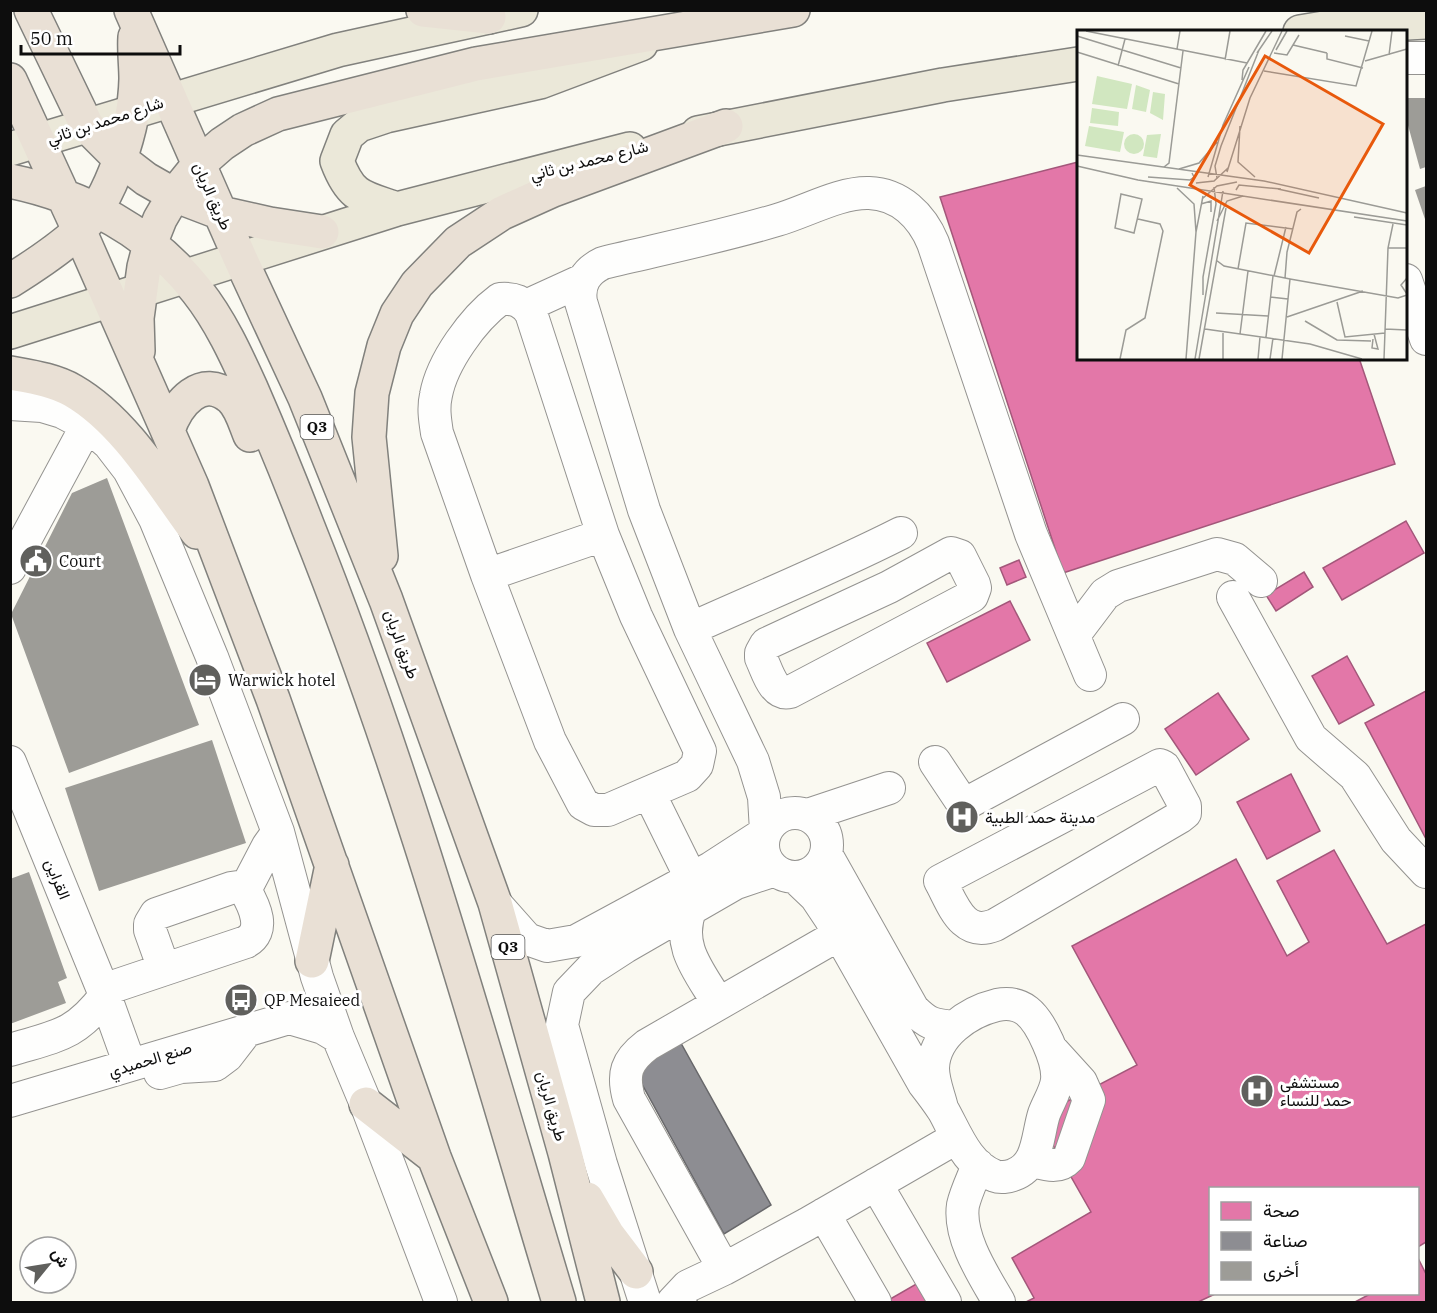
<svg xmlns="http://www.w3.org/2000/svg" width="1437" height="1313" font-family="'IBM Plex Serif',Vazirmatn,serif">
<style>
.health{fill:#e377a8;stroke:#a3577a;stroke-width:1.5}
.industry{fill:#8d8d92;stroke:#67676a;stroke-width:1.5}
.building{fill:#9d9c97}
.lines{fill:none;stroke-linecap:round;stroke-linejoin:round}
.minor-casing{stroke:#949390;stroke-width:34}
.major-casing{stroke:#81817d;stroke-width:36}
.highway-casing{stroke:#81817d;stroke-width:36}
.minor{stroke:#fefefd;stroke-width:32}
.major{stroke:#ebe8d9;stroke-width:33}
.highway{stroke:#e9e0d5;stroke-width:33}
.labels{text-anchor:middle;stroke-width:6;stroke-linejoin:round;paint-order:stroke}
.shield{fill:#fff;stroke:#565656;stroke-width:1.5}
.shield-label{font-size:15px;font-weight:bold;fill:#0d0d0d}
.street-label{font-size:16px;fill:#0d0d0d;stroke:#fff}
.poi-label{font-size:16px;fill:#0d0d0d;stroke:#fff;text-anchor:start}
.inset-road{fill:none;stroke:#9b9b96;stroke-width:1.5}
.view{fill:#e8590c;fill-opacity:0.15;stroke:#e8590c;stroke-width:3}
.inset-edge{fill:none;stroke:#0d0d0d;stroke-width:3}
</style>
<rect width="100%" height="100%" fill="#faf9f1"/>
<!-- health -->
<path class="health" d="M1078,162V358H1359L1395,464L1063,573L940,197Z
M1406,521L1424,553L1342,600L1323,568Z
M1019,560L1026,577L1007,585L1000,568Z
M1304,572L1313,587L1276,611L1266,595Z
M1010,601L1030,640L947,682L927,643Z
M1347,656L1374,705L1339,724L1312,676Z
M1426,691V839L1365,723Z
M1218,693L1249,739L1196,775L1165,729Z
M1291,774L1320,831L1267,859L1237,802Z
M1334,850L1387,944L1426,924V1242L1418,1247V1188H1210V1294H1215L1198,1302H1026L1034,1298L1012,1258L1091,1212L1037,1117L1137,1065L1072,946L1236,859L1287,956L1309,942L1277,881Z
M1418,1258L1426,1274V1302H1355L1370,1294H1418Z
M1418,1258L1426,1274V1302H1355L1370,1294H1418Z
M925,1279L938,1302H885Z"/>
<!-- industry -->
<path class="industry" d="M677,1036L771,1205L724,1234L631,1064Z"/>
<!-- building -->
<path class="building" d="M1406,98H1426V167L1420,169L1406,118Z
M1426,186V222L1415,190Z
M107,478L199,725L69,773L11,614L72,493Z
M212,740L246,843L99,891L65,788Z
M29,872L67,978L58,982L66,1003L10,1024V879Z"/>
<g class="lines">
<defs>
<path id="minor" d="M1406,58H1426
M1406,280L1426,339
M500,299C514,298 523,301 531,313L603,535L636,616L700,751L697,765L687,776L608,810H594L583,804L550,741L487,575L437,433C435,420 433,408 436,395C442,362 473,319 500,299Z
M526,306L583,280
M10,404L42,406L62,412L87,425L109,444L129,470L155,519L212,657L278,832L317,977L338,1037L366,1104L441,1302
M951,553L960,556L974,584L975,588L972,596L790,692C773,696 767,670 761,658V653L766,644L889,587Z
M10,568L87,425
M487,575L603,535
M1233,597L1311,738L1355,776L1396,840L1426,872
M690,629C761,597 832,568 901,533
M1074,635L1105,594L1118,586L1217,554L1235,559L1261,581
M10,762L103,990L130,1065
M935,762L961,801L969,802L1123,719
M1160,765L1164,767L1185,806V813L1180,817L995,925C962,938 953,904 940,881Z
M649,793L691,878
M763 845a32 32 0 1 1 64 0a32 32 0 1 1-64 0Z
M808,815L889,788
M766,831L764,797L753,761L690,629L644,510L581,302C578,284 586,271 603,263C661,249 720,237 777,220C805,212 840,192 869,193C900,194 922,216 933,243L1031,534L1090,675
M826,854L913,1009C928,1024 933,1025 954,1027
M795,877L816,897L830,918L924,1084C931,1093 937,1101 943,1110C956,1133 967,1166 995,1176C1000,1178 1008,1177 1013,1175C1039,1166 1037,1136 1044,1114C1048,1103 1056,1091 1057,1080C1059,1061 1041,1022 1027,1011C1018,1004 1007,1003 997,1005C968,1012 934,1035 933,1068C933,1082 939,1095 942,1108
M245,890L268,846L278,832
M495,903L527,939L547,946L576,941L711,868L765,833
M691,908C675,946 700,972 718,1003
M103,990L246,942C266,931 255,907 245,890L238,887L231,888L156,914L150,924V930L164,969
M10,1050C56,1036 75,1036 105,996
M160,1073L181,1067L215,1065L227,1056L247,1030
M10,1101L289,1018L323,1028L338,1037
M1031,1160C1045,1164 1058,1170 1069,1158L1089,1100L1081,1082L1051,1049
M978,1165C973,1178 966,1192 963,1205C958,1237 984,1276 999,1302
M876,1184L945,1302
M824,1214L875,1302
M724,1269L629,1099C622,1074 626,1061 647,1045L840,934
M645,1302L601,1164L562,1025L569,992L591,969L625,947L736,883L775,870
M673,1302L688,1286L724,1269L807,1224L956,1138"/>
<path id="major" d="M1300,32L1330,27L1426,22
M698,133L943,85L1078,64
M10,149L338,50L521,10
M397,209C362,197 351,198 337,161L347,135L359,125L386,116L540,82L641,44
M10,332L397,209L630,149"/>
<path id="highway" d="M31,10L87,126L120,159L146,179L174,195L221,213L270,224L322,232
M131,10L240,258L305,398L386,600L495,903L565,1153L603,1302
M423,10L489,17
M10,80L79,230L192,486L273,699L434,1157L491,1302
M10,181C83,196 151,232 197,291C220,320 236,355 251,388C271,434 290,480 308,527C409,779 481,1043 559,1302
M10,281C34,266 57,251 78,232C112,200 135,125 136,79C136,65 134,51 135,37
M138,351L137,318L144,267L150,244L160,219L174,195L199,164L222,144L243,130L278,114L476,64L793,10
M10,373C32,377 54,380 73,391C125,421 162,485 197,532
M168,430C177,404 201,373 231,398C241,407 245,423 250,435
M381,556L369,437L372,393L384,346L397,314L417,284L458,242L502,213L553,190L726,126
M312,961L332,865
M366,1104L434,1157
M587,1199L608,1235L636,1272"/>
</defs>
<!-- minor casing -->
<use href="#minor" class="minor-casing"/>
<!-- major casing -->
<use href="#major" class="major-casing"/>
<!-- highway casing -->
<use href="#highway" class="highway-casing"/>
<!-- minor -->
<use href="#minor" class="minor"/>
<!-- major -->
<use href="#major" class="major"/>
<!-- highway -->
<use href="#highway" class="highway"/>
</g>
<!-- icons -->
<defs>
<symbol id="civic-disc" viewBox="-11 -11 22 22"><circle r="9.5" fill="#60605d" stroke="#fff"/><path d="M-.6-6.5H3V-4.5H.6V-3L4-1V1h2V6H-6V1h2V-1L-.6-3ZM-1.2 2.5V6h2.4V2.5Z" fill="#fff"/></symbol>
<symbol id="hotel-disc" viewBox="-11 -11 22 22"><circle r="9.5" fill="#60605d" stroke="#fff"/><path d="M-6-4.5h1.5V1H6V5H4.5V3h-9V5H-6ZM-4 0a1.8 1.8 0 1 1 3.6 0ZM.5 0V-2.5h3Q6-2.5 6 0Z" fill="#fff"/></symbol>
<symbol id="hospital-disc" viewBox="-11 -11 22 22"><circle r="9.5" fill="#60605d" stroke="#fff"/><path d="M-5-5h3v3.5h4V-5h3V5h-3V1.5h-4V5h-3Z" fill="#fff"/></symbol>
<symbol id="bus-disc" viewBox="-11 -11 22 22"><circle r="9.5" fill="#60605d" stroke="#fff"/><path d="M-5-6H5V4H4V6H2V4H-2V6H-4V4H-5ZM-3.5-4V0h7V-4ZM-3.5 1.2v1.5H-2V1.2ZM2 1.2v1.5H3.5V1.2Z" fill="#fff"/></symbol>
</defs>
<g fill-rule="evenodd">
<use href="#civic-disc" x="17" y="542" width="38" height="38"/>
<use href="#hotel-disc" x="186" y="661" width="38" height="38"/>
<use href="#hospital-disc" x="943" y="798" width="38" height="38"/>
<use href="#bus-disc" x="222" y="981" width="38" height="38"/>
<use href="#hospital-disc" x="1238" y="1072" width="38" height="38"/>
</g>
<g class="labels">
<!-- shield labels -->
<g class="shield">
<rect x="300.5" y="415" width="33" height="24" rx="4.5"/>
<rect x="491.5" y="935" width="33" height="24" rx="4.5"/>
</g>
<g class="shield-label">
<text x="317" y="432">Q3</text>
<text x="508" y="952">Q3</text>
</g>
<!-- street labels -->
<g class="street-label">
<text transform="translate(105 120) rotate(-18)" y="6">شارع محمد بن ثاني</text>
<text transform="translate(589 160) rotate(-14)" y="6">شارع محمد بن ثاني</text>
<text transform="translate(213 196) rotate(66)" y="6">طريق الريان</text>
<text transform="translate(402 644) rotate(70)" y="6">طريق الريان</text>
<text transform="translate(58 879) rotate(68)" y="6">القراين</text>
<text transform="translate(150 1059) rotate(-17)" y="6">صنع الحميدي</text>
<text transform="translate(552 1106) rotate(74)" y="6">طريق الريان</text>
</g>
<!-- poi labels -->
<g class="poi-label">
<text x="59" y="567">Court</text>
<text x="228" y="686">Warwick hotel</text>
<text x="985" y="823">مدينة حمد الطبية</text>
<text x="264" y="1006">QP Mesaieed</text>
<text x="1280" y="1088">مستشفى<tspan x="1280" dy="18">حمد للنساء</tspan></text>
</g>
</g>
<!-- overview -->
<g transform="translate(1077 30)">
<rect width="330" height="330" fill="#faf9f1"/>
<path d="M20,46L55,54L50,79L15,74ZM59,55L73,60L69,82L55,79ZM76,62L88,64L86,90L73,83ZM15,78L42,82L41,96L13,93ZM12,96L47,102L43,122L8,116ZM84,104L80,128L66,126L70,105ZM47 114a10 10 0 1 1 20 0a10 10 0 1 1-20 0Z" fill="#d1e7c0"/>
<path class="inset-road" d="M9,1L170,33M0,6L104,38M268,6L292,11M216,15L250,23M100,19L103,1M199,20L210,1M0,22L102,54M180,23L195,1M197,23L210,25L222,5M250,23V29L286,38M312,25L315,1M148,30L153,1M288,31L330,19M41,36L48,9M187,41L279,56L295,1M165,50L166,40L189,1M163,96L161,132L178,147M0,125L187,151L330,183M0,136L61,150L330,191M87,137L92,133L106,21M102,139L122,133L140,112M150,142L173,68L205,1M71,147L113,150L117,147L115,143M131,147L146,95L172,37M140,148L138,136L144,116L182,20M119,153L137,151L151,138M100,158L117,174L119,202M201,159L242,168M159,160L162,155L204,159M44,164L65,169L57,203L38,198ZM125,169L140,156L160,152M124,174L134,171V182M277,187L330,195M140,191L150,171L166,166M311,218H330M139,230L147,236L213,249L321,268L330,265M161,239L169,193L216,199M197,246L209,197M208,248L210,222L220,182L224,179M330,248L324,255L330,264M126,265V247L139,174L137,157M193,267L211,269M260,272L268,307L308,303M139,283L191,286M210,287L286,261M228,291L260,310L294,311M128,299L233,314L285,329M308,299L330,300M163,304L171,241M189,307L196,246M296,309L295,318L301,319L297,304M43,329L49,300L68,288L86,201L83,194L61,189M109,329L119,202L126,166M118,329L146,161M122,329L149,178M146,329V301M181,329L183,307M193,329L196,308M205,329L213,249M307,329L311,218L316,194"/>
<path class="view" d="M188,26L306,94L232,223L113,155Z"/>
<rect width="330" height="330" class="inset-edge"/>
</g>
<!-- border -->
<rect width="1437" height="1313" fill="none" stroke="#0d0d0d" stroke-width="24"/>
<!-- legend -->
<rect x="1209" y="1187" width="210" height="108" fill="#ffffff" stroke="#9e9e9e" stroke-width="1.5"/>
<rect x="1221" y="1202" width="30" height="18" fill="#e377a8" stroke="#9e9e9e" stroke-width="1.5"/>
<text x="1263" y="1217" font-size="18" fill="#0d0d0d">صحة</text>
<rect x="1221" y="1232" width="30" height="18" fill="#8d8d92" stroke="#9e9e9e" stroke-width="1.5"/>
<text x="1263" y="1247" font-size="18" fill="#0d0d0d">صناعة</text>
<rect x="1221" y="1262" width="30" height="18" fill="#9d9c97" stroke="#9e9e9e" stroke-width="1.5"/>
<text x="1263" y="1277" font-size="18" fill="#0d0d0d">أخرى</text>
<!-- north arrow -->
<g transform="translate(48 1265) rotate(60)"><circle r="28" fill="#ffffff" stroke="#9e9e9e" stroke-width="1.5"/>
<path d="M0-4.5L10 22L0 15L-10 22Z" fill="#60605d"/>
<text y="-9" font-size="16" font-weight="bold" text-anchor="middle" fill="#0d0d0d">ش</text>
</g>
<!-- scale -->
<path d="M21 45v9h159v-9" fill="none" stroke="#0d0d0d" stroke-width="3"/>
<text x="30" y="45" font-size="18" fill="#0d0d0d" stroke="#ffffff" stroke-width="4.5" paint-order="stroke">50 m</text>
</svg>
